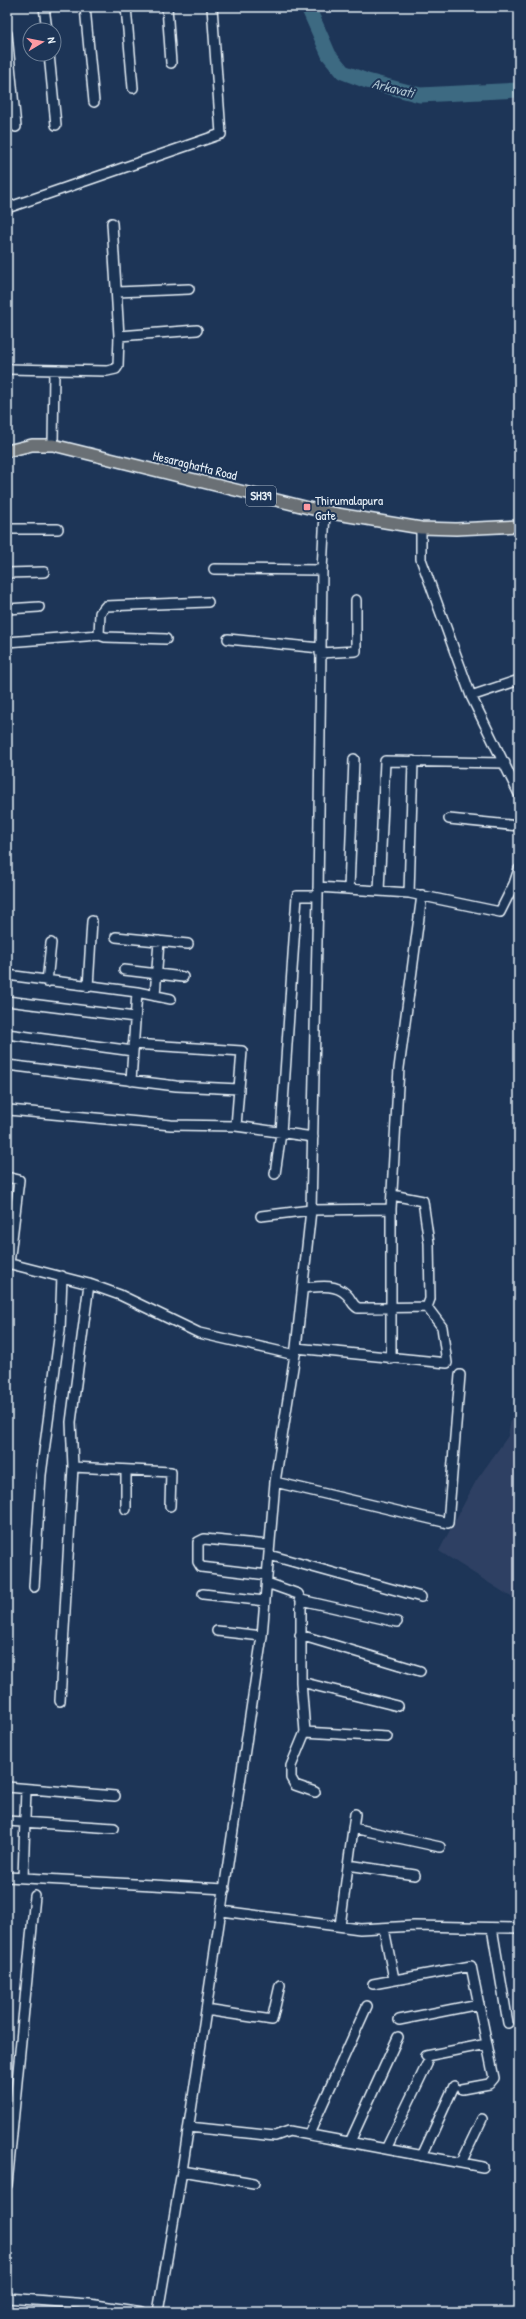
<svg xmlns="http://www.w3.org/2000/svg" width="526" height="2319" font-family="'Patrick Hand',sans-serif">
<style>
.built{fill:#2f4163}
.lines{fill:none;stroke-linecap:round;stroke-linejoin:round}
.river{stroke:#3e6a82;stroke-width:15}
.minor-casing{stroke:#e8f1f8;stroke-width:12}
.major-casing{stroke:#e8f1f8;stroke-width:14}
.minor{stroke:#1d3557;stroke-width:9}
.major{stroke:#6a7074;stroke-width:11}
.poi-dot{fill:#ff9aa2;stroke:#1d3557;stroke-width:1.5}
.labels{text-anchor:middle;stroke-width:4;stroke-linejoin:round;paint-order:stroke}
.shield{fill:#1d3557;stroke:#abb9c8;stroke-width:1}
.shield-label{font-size:12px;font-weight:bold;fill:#e8f1f8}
.street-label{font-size:13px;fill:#e8f1f8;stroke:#1d3557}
.poi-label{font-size:13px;fill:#e8f1f8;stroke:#1d3557;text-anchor:start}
.water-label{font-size:14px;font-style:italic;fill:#acc2cf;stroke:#1d3557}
</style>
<rect width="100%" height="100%" fill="#1d3557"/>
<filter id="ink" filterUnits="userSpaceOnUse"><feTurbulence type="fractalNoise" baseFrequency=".025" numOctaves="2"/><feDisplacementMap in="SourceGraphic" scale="8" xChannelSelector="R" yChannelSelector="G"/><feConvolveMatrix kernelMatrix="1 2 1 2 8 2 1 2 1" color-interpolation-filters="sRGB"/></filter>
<g filter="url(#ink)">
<!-- built -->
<path class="built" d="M519,1378V1602L439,1551L476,1481L508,1436Z"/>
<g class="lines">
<!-- river -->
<path class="river" d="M308,7L329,55L343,72L367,81L420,95L519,90"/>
<defs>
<path id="minor" d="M44,7L47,30
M85,7L94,102
M126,7L133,88
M167,7L171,63
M7,34L16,127
M49,54L56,125
M7,208L221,134L212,7
M117,292L189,289
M119,336L197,330
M7,369L107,371L116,369L118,366L119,336L112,223
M53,445L54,370
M421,528V559L471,696L519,794
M7,529H58
M214,569L322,570
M7,573L44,572
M7,609L39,607
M99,635L105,637L166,639
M228,639L320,648
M7,642L99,635L100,613L106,606L208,602
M320,653L356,651V600
M471,696L519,680
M449,819L519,826
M318,887L409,893L500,912L514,884L519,869
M349,889L354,759
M379,891L385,761L505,763
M409,893L413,761
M116,937L188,944
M124,970L183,977
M7,975L137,992L171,999
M47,982L51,943
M88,987L92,921
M155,996L159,941
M7,1001L135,1017
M7,1034L133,1051
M133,1044L242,1051L236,1126L313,1137
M7,1065L176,1086L239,1089
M131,1081L137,992
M9,1110L171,1125L236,1126
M275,1174L281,1133L297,896H318
M7,1177L19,1180L9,1264
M392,1195L423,1201L429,1243L430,1299L427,1307
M261,1216L311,1210L391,1209
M7,1263L89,1284L120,1295L199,1333L295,1355
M296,1348L447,1363L442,1327L427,1307L358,1308C351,1304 352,1299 346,1294C335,1283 317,1287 303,1288
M391,1359V1209L399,1068L422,895
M73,1467L171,1472L170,1506
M275,1482L448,1523L460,1375
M126,1509V1470
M269,1555L421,1597
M267,1575L201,1567L198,1562V1542L204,1539L269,1545
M267,1583L298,1594L301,1600V1682L305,1732L291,1766V1778L295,1785L315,1792
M34,1587L41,1475L60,1330L62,1276
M203,1594L265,1601
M301,1600L397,1622
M217,1631L262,1636
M300,1635L420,1671
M301,1682L398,1706
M60,1701L73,1467L71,1422L89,1284
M305,1732L387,1737
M7,1787L115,1796
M7,1821L114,1828
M353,1828L440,1847
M348,1865L415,1875
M7,1877L225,1889
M23,1878L26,1789
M222,1911L360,1929L414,1926L519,1928
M340,1926L355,1814
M492,1928L508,2023
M384,1929L394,1979
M373,1984L471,1966L494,2078L489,2084L462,2089
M206,2010L272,2020L280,1985
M399,2020L479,2004
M426,2056L487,2044
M189,2127L275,2136L289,2131L483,2167
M309,2134L367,2006
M350,2142L398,2037
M386,2149L427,2064
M422,2156L454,2086
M461,2163L482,2119
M182,2171L254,2183
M7,2185L35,1896
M7,2298L89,2304L142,2312
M158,2312L182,2171L262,1636L275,1482L296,1348L311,1210L318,896L322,570L325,512"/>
<path id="major" d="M7,451L32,445H53L325,512L421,528L456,529L519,526"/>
</defs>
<!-- minor casing -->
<use href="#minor" class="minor-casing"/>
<!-- major casing -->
<use href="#major" class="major-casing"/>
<!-- minor -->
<use href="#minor" class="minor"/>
<!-- major -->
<use href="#major" class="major"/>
</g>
</g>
<!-- markers -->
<rect class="poi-dot" x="303" y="503" width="8" height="8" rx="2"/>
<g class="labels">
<!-- shield labels -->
<rect class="shield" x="246" y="486" width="30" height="20" rx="3"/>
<g class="shield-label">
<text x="261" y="500">SH39</text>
</g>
<!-- street labels -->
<g class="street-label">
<text transform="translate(195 465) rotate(14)" y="5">Hesaraghatta Road</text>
</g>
<!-- poi labels -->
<g class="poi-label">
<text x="315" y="505">Thirumalapura<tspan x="315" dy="15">Gate</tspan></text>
</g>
<!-- water labels -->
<g class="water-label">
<text transform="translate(393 88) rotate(14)" y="5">Arkavati</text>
</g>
</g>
<!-- margin -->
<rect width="526" height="2319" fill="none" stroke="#1d3557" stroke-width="24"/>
<rect x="12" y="12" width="502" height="2295" fill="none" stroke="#e8f1f8" stroke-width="1.5" filter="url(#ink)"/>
<!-- north arrow -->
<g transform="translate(42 42) rotate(80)"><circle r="19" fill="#1d3557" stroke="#6e8097"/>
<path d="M0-3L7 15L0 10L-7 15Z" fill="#ff9aa2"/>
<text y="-6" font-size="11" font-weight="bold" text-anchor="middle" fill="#e8f1f8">N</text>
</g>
</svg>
